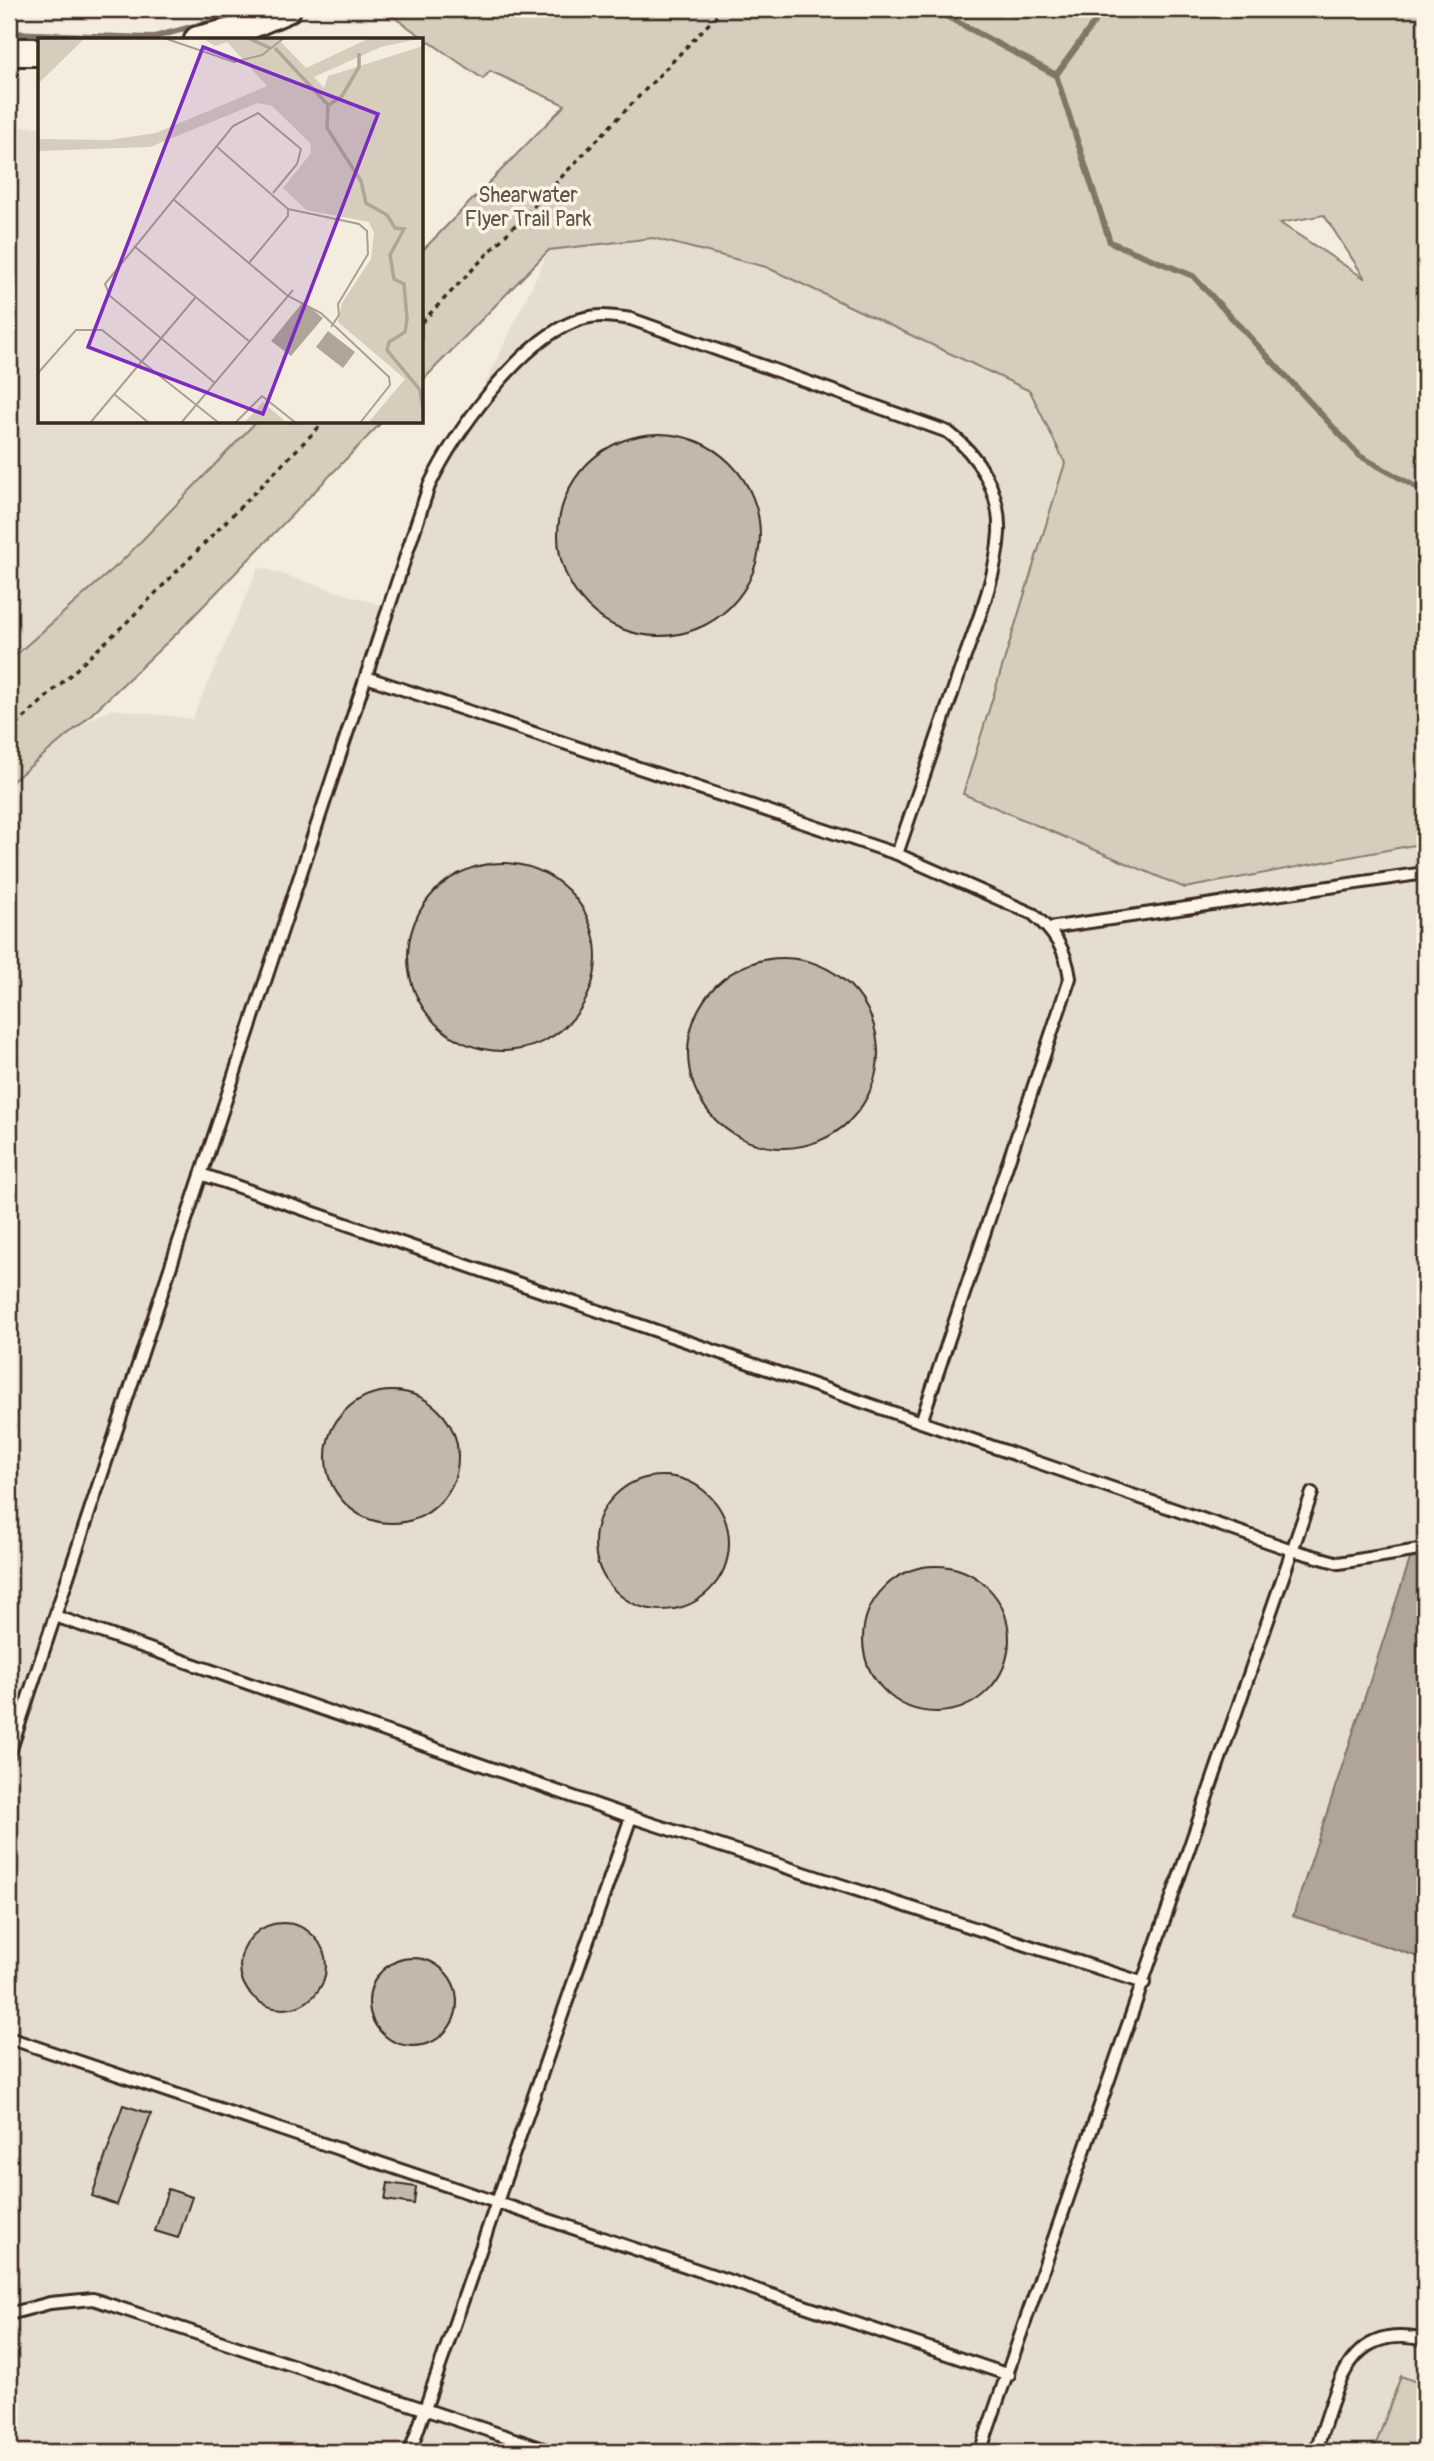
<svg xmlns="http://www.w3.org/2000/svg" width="1434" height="2461" font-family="Pangolin,sans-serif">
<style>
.built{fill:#e5ddce}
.green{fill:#d6cdbd;stroke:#887c6e;stroke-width:2;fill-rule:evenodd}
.water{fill:#b0a596;stroke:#817466;stroke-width:2}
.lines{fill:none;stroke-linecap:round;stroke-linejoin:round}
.stream{stroke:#817466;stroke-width:6}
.building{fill:#c3b9aa;stroke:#3b2a1e;stroke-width:2}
.service-casing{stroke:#3b2a1e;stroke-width:16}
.tertiary-casing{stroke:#3b2a1e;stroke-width:32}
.path{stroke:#3b2a1e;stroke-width:3.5;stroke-dasharray:5 5;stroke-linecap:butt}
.service{stroke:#fcf5e5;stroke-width:10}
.tertiary{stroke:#fcf5e5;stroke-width:26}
.labels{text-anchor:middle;stroke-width:7;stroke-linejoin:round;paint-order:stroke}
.park-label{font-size:21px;fill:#625346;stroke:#fcf5e5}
.inset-river{fill:none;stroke:#b0a596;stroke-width:3.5}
.inset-road{fill:none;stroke:#aa9f91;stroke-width:2}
.view{fill:#7b2cbf;fill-opacity:0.15;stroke:#7b2cbf;stroke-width:3.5}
.inset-edge{fill:none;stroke:#3b2a1e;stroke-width:3.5}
</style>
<rect width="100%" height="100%" fill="#f4eddd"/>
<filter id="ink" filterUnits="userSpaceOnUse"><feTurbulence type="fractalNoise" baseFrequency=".0143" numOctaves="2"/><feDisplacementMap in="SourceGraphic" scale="14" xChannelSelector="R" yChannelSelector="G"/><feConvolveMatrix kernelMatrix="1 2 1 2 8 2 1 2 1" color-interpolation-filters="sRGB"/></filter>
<g filter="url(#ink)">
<!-- built -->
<path class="built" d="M9,127H40V422H256L122,561L9,661Z
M653,237L766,267L1030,391L1065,463L963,794L1185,888L1425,843V2385L1401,2376L1373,2452H9V784L81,724L113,709L192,719L259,567L380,605L549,250Z"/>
<!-- green -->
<path class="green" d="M382,9H1425V843L1185,888L963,794L1065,463L1030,391L766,267L653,238L549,250L422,381V251L565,105L490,71L483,79ZM1324,215L1364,277V278L1280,223Z
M256,422H382L177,633L81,724L9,784V661L122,561Z
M1401,2376L1425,2385V2452H1373Z"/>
<!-- water -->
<path class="water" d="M1413,1550L1425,1553V1959L1293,1916Z"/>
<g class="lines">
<!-- stream -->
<path class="stream" d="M933,9L1056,75L1110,242L1193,276L1360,456L1425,492
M9,33L151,38L257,9
M1056,75L1104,9"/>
</g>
<!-- building -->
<path class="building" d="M558 535a101 101 0 1 1 202 0a101 101 0 1 1-202 0Z
M408 957a94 94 0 1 1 188 0a94 94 0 1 1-188 0Z
M688 1053a95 95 0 1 1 190 0a95 95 0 1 1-190 0Z
M326 1457a66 66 0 1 1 132 0a66 66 0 1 1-132 0Z
M595 1543a67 67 0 1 1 134 0a67 67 0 1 1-134 0Z
M863 1639a73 73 0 1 1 146 0a73 73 0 1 1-146 0Z
M240 1966a43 43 0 1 1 86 0a43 43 0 1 1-86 0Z
M369 2002a44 44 0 1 1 88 0a44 44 0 1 1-88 0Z
M123,2105L151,2114L117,2205L92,2196Z
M388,2183L416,2187L414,2204L385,2200Z
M168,2189L192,2197L178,2238L155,2231Z"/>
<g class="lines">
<defs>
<path id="service" d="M366,677L897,854L1033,914C1055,933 1066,950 1070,978L921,1422
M1049,928L1425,873
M201,1174L1292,1550L1339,1563L1425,1549
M55,1616L631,1817L1144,1983
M9,1755L429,486C454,434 518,344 573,322C593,313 611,316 631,319L948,432C979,455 1001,493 999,533C996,578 978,620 963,662C941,726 919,790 897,854
M9,2038L1009,2375
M9,2314L50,2303L93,2299L553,2452
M410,2452L631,1817
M980,2452L1312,1493
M1315,2452C1338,2392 1343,2321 1425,2340"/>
<path id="tertiary" d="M198,40L236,31L287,9
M9,52H40"/>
</defs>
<!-- service casing -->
<use href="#service" class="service-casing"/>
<!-- tertiary casing -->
<use href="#tertiary" class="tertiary-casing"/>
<!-- path -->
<path class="path" d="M422,322L723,9
M9,732L127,622L324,422"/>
<!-- service -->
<use href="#service" class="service"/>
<!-- tertiary -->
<use href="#tertiary" class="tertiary"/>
</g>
</g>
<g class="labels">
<!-- park labels -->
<g class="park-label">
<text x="528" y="202">Shearwater<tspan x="528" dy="24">Flyer Trail Park</tspan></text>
</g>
</g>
<!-- overview -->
<g transform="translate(38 38)">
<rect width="385" height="385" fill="#f4eddd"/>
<path d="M0,0H47L0,46ZM164,0H239L268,30L332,0H385L343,9L276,39L286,50L290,38L385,8V385H330L367,341L300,284L304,265L333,221L336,195L331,184L268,172L245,150L273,115L272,105L234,68L220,65L112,109L0,113V101L71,102L118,95L229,48L189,4L177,8ZM225,364L249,385H206Z" fill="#d6cdbd"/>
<path d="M265,264L285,280L253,318L233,303ZM290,293L317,314L305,330L278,309Z" fill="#b0a596"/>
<path class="inset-river" d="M210,0L232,10M237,10L290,67L289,90L323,143L328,165L349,177L357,190L366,191L352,217L356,241L366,246L369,281L367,294L351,304L349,312L382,352L385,372M291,67L304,58L321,29V15"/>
<path class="inset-road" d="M126,0L196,24L224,17L246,0M178,108L250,171V178L211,225M135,161L250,258L283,275L351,339L352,347L322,385M250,171L321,186L329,193L330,216L300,266L301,277L293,289M96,208L212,304M0,335L38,292H64L181,385M177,345L72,258L67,246L195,88L220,75L263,111L259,126L235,155M76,356L111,385M52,385L157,260M143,385L255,252M197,385L224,358L258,385"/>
<path class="view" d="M165,9L340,76L225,376L50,309Z"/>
<rect width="385" height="385" class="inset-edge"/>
</g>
<!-- margin -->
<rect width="1434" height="2461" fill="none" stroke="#fcf5e5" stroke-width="35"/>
<rect x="18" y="18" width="1399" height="2426" fill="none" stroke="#3b2a1e" stroke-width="2.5" filter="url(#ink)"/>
</svg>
